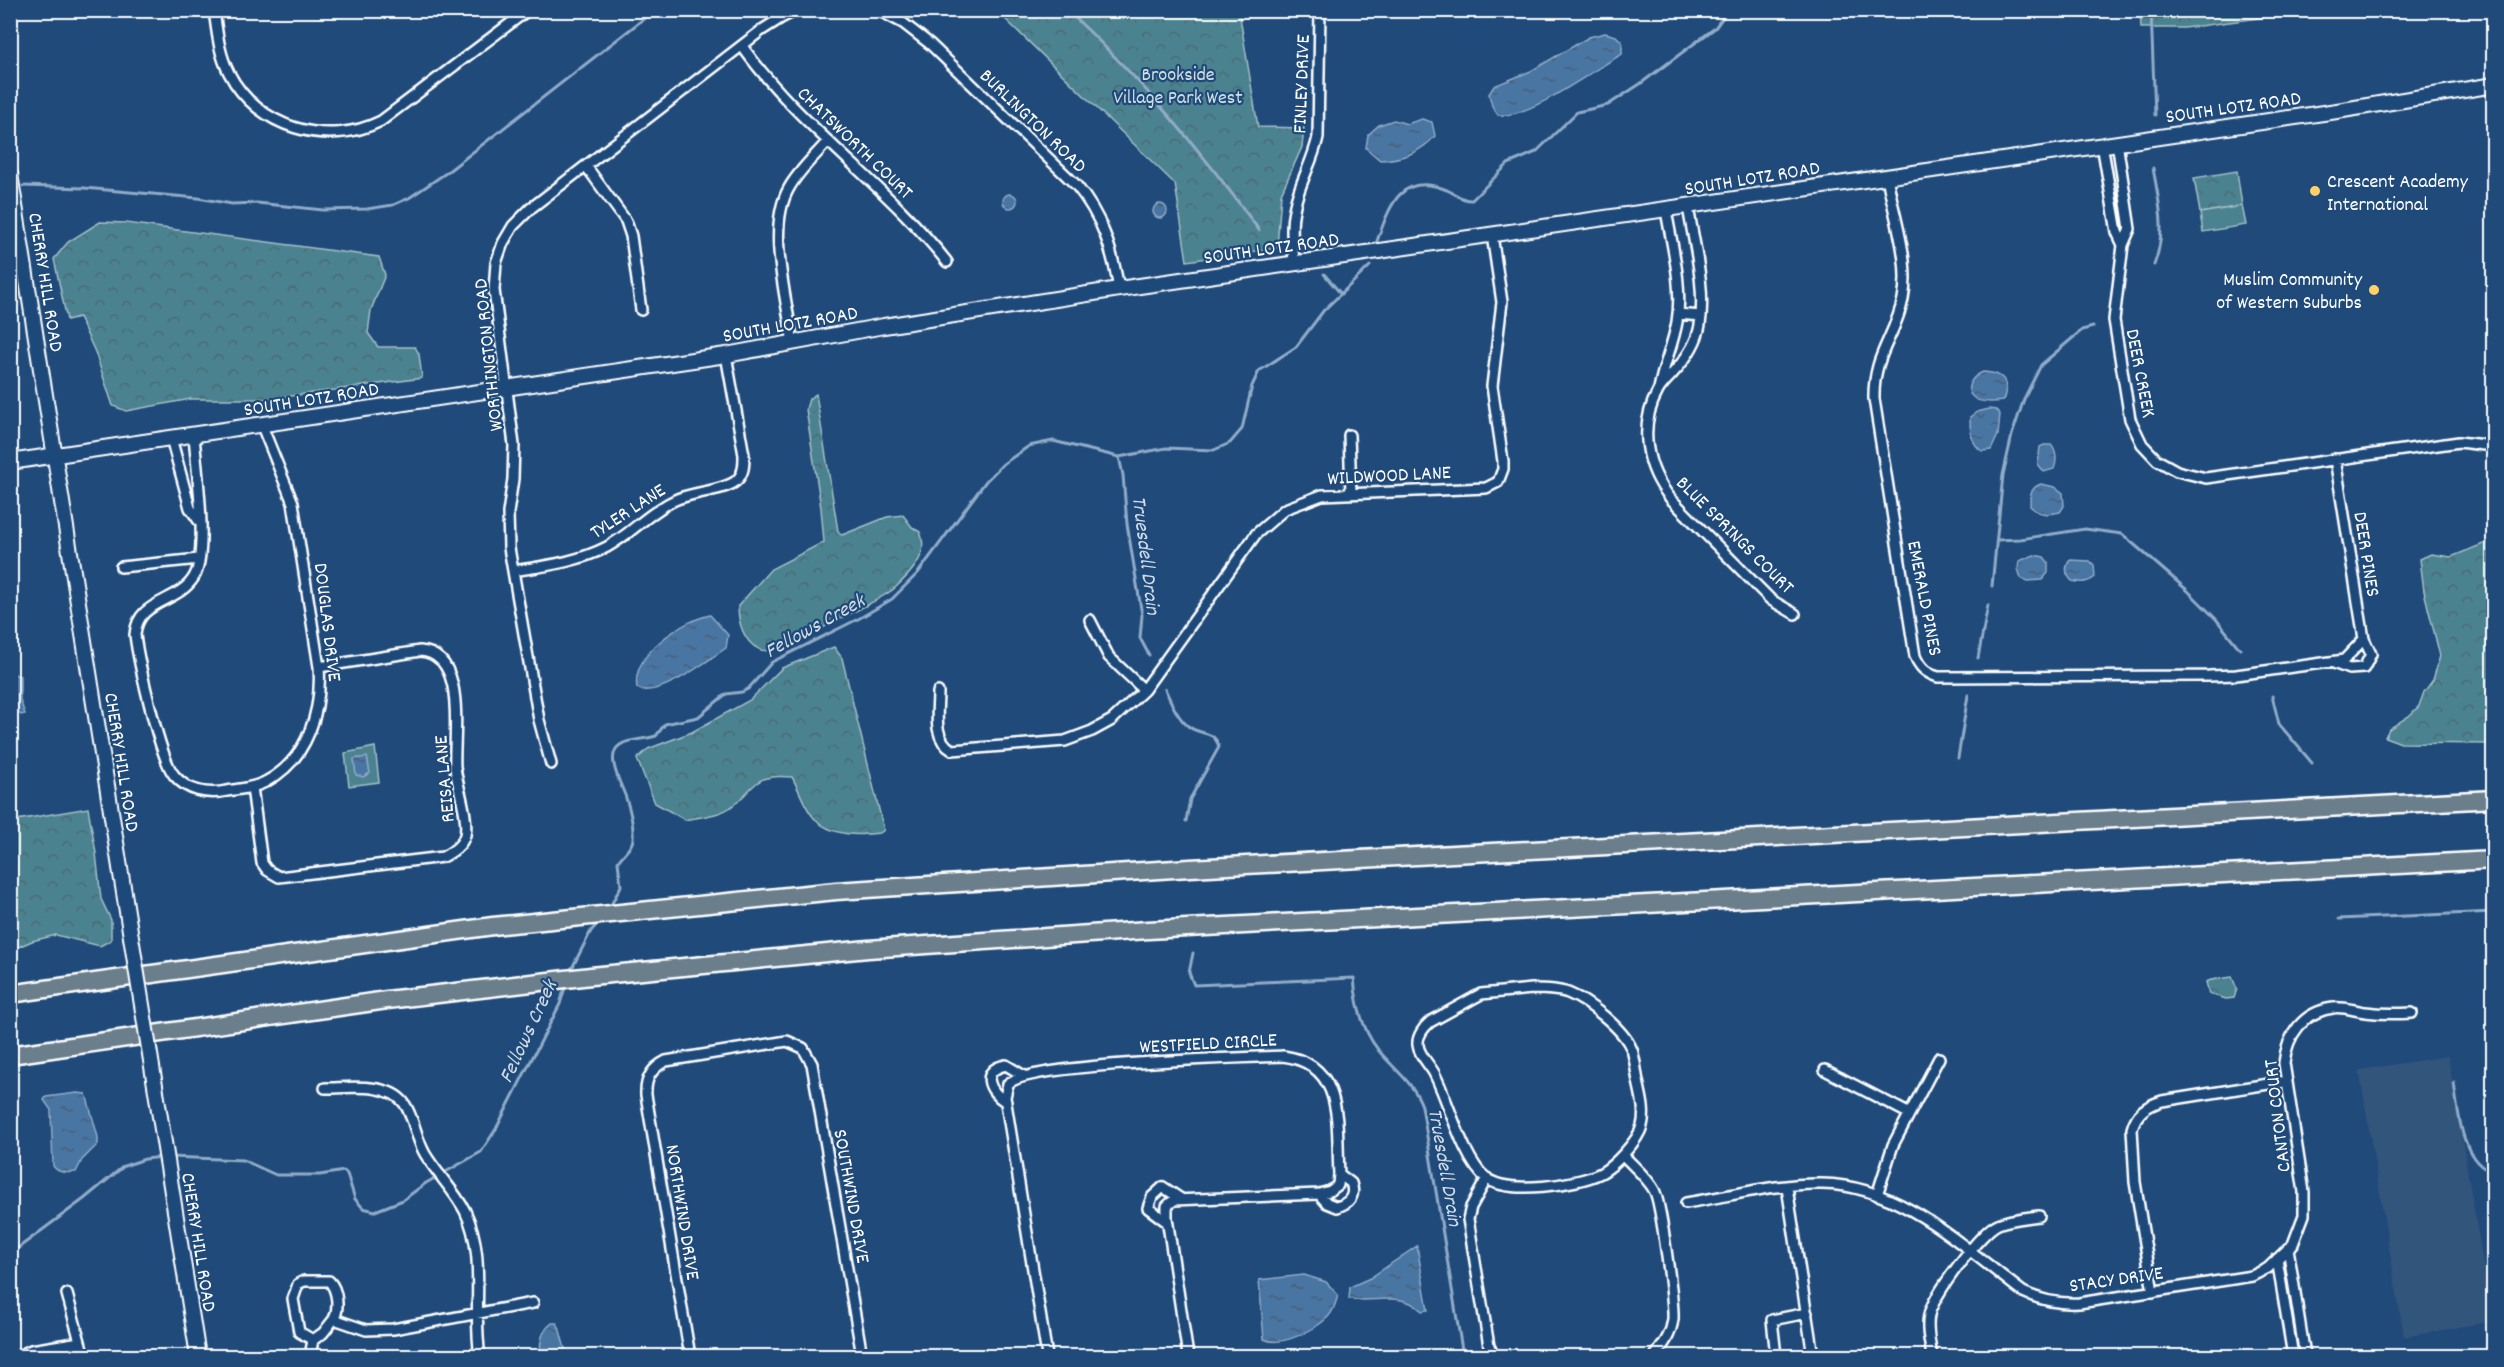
<svg xmlns="http://www.w3.org/2000/svg" width="2504" height="1367" font-family="Dekko,sans-serif">
<style>
.built{fill:#32547c}
.forest{fill:url(#forest-crowns);stroke:#a6c0c8;stroke-width:1.5}
.pitch{fill:#4c8290;stroke:#a6c0c8;stroke-width:1.5}
.water{fill:url(#water-ripples);stroke:#91acc8;stroke-width:1.5}
.lines{fill:none;stroke-linecap:round;stroke-linejoin:round}
.stream{stroke:#91acc8;stroke-width:3}
.street-casing{stroke:#fff;stroke-width:14}
.secondary-casing{stroke:#fff;stroke-width:18}
.highway-casing{stroke:#fff;stroke-width:21}
.street{stroke:#1f4a7a;stroke-width:9}
.secondary{stroke:#1f4a7a;stroke-width:14}
.highway{stroke:#6b7e8b;stroke-width:16}
.secondary-bridge-casing{stroke:#fff;stroke-width:18;stroke-linecap:butt}
.secondary-bridge{stroke:#1f4a7a;stroke-width:14}
.poi-dot{fill:#ffd166;stroke:#1f4a7a;stroke-width:2}
.labels{text-anchor:middle;stroke-width:4.5;stroke-linejoin:round;paint-order:stroke}
.park-label{font-size:20px;fill:#d2e0e3;stroke:#1f4a7a}
.street-label{font-size:20px;fill:#fff;stroke:#1f4a7a}
.poi-label{font-size:20px;fill:#fff;stroke:#1f4a7a;text-anchor:start}
.water-label{font-size:21px;font-style:italic;fill:#d1dce8;stroke:#1f4a7a}
</style>
<defs>
<pattern id="forest-crowns" width="20" height="18" patternUnits="userSpaceOnUse" patternTransform="scale(1.5)"><rect width="20" height="18" fill="#4c8290"/><path d="M2 6a3 3 0 1 1 6 0M12 15a3 3 0 1 1 6 0" fill="none" stroke="#4c6a71"/></pattern>
<pattern id="water-ripples" width="26" height="14" patternUnits="userSpaceOnUse" patternTransform="scale(1.5)"><rect width="26" height="14" fill="#4874a3"/><path d="M2 4q2-2 4 0t4 0M15 11q2-2 4 0t4 0" fill="none" stroke="#4a5e73"/></pattern>
</defs>
<rect width="100%" height="100%" fill="#1f4a7a"/>
<filter id="ink" filterUnits="userSpaceOnUse"><feTurbulence type="fractalNoise" baseFrequency=".0167" numOctaves="2"/><feDisplacementMap in="SourceGraphic" scale="12" xChannelSelector="R" yChannelSelector="G"/><feConvolveMatrix kernelMatrix="1 2 1 2 8 2 1 2 1" color-interpolation-filters="sRGB"/></filter>
<g filter="url(#ink)">
<!-- built -->
<path class="built" d="M2448,1056L2493,1321L2404,1337L2359,1070Z"/>
<!-- forest -->
<path class="forest" d="M997,11H1239L1258,127L1304,128L1302,147L1281,194L1277,248L1187,261L1175,184Z
M2140,11V10L2311,11L2184,28H2141Z
M2237,171L2242,206L2200,213L2194,178Z
M100,222L126,223L379,257L385,275L371,310L368,333L378,347H415L419,354L422,378L269,399H191L126,411L113,406L95,352L79,317L67,320L54,259L68,242Z
M816,394L838,531L842,535L887,517L903,515L912,527L920,532C930,554 911,573 896,587C885,598 783,649 768,651C767,651 759,650 759,649C743,642 738,621 738,606L771,569L824,542L821,508L806,409L809,399Z
M2493,540V744L2401,743L2385,737L2389,729L2409,716L2419,706L2424,692L2433,680L2440,656L2424,591L2420,559L2431,554L2451,557Z
M834,647L842,658L884,830L880,833C858,836 830,836 814,818C804,807 799,789 792,777C751,773 757,788 731,807C718,816 699,817 685,820L655,803L637,759L648,749L692,732L750,700L782,668Z
M88,808L96,853L101,899L111,920V940L100,946L56,935L32,941L11,950V821Z
M2232,977L2237,989L2234,998L2226,999L2209,994L2206,982L2211,980Z"/>
<!-- pitch -->
<path class="pitch" d="M2242,206L2246,225L2203,232L2200,213Z
M375,747L379,782L349,786L345,753Z"/>
<!-- water -->
<path class="water" d="M1605,33L1616,36L1622,42V54C1593,70 1529,119 1498,115L1492,106L1489,94L1494,86L1531,71L1589,37Z
M1422,119L1432,122L1435,136C1420,153 1402,159 1380,160L1366,148L1368,135L1379,125L1394,120L1407,124Z
M1003 201a7 7 0 1 1 14 0a7 7 0 1 1-14 0Z
M1153 211a7 7 0 1 1 14 0a7 7 0 1 1-14 0Z
M1983,372C2004,373 2010,381 2003,401C1995,402 1980,403 1974,398C1962,388 1973,376 1983,372Z
M1989,409L1996,410L2000,414L1998,435L1991,450L1982,451C1970,443 1970,430 1970,417L1977,412Z
M2044,445H2051C2057,451 2057,462 2054,469L2044,472L2038,464L2040,447Z
M2041,484L2055,487L2063,493L2064,506L2060,512C2048,515 2039,515 2030,506C2030,495 2030,488 2041,484Z
M2034,555L2044,557L2048,562V573L2042,580L2028,581L2021,578L2018,569L2019,561Z
M2070,560L2090,561L2094,565L2095,577C2088,583 2082,583 2072,581C2066,575 2064,568 2070,560Z
M710,615L728,635L726,648C708,660 657,700 637,688C631,654 682,621 710,615Z
M11,673L20,676V700L25,714L21,715L16,711L11,713Z
M367,757L370,773L363,777L356,775L354,759Z
M77,1093L86,1094L98,1137V1144L82,1160L76,1172C67,1173 59,1174 53,1166L51,1110L44,1100L46,1097Z
M1417,1246L1428,1310L1422,1311C1400,1290 1376,1304 1349,1299L1350,1287L1370,1278Z
M1304,1275L1326,1282L1338,1295C1336,1302 1334,1311 1328,1317C1316,1329 1281,1348 1264,1339L1259,1280Z
M552,1323H557L559,1327L567,1356H541C539,1343 541,1331 552,1323Z"/>
<g class="lines">
<!-- stream -->
<path class="stream" d="M1067,10C1141,79 1200,149 1259,230
M2151,10L2155,115
M2153,168C2159,202 2167,232 2154,265
M23,186L84,188L198,198L232,204L257,203L323,210L367,209L393,205L409,198L446,173L655,10
M1377,241C1390,205 1401,171 1447,190C1456,194 1463,201 1472,200L1508,164L1536,152L1577,112L1608,105L1640,84L1715,28L1728,10
M1324,274L1341,294
M1119,457L1123,475L1127,524L1142,615L1140,638L1149,655
M1997,540L2020,539L2085,529L2122,534L2187,590L2216,619L2240,649
M1992,586L2003,475L2012,435L2024,399L2041,365L2082,330L2093,327
M1978,658L1988,605
M1165,689C1171,702 1177,717 1188,726C1200,736 1214,729 1219,747L1190,799L1186,821
M2272,696L2279,724L2312,763
M1958,758L1968,695
M609,909L621,886L618,862C622,854 632,849 633,839C634,826 630,810 626,798C622,785 604,756 620,745C630,738 645,740 656,736L665,724L698,717L726,694L742,692L748,689L772,662L860,618L892,599L918,573L986,481L1003,464L1029,446L1053,441L1119,457L1166,448L1214,450L1230,443L1242,429L1252,386L1259,371L1296,347L1324,310L1370,266
M2339,919L2494,912
M1193,953L1189,973L1194,985L1354,978C1356,1004 1362,1030 1379,1051C1394,1069 1414,1083 1422,1106L1463,1356
M570,972L591,931L600,921
M2454,1083C2458,1109 2461,1165 2494,1172
M170,1157L243,1160L276,1175H320L344,1171L347,1174L355,1199L363,1208L375,1211L403,1200L426,1183L481,1152L496,1129L560,1004L566,984
M10,1254L84,1199L124,1166L145,1159L163,1157"/>
<defs>
<path id="street" d="M214,10C217,32 219,54 229,73C257,128 327,148 381,121L528,10
M878,10L903,23L930,44L1076,185C1102,216 1112,249 1119,289
M742,46C800,128 886,184 947,262
M2117,142L2130,229L2123,245L2114,320L2130,419L2142,444L2157,460L2177,471L2206,478L2459,442L2484,445
M2102,144L2117,232L2123,245
M586,166L626,221L631,236L641,310
M1887,176C1893,215 1911,260 1903,299C1895,338 1873,354 1874,399L1915,656C1920,668 1926,673 1938,677L2209,676L2236,675L2344,660L2364,639L2335,459
M1688,206C1694,245 1706,287 1700,325C1697,343 1685,360 1673,373C1668,379 1662,384 1658,391C1638,427 1646,468 1671,499L1771,600L1795,614
M1294,263C1293,245 1290,227 1294,210C1298,185 1313,162 1318,137L1320,10
M1678,314L1701,316
M793,344C787,299 766,228 789,188C799,170 815,156 828,141
M1659,389C1663,366 1673,345 1677,322C1683,285 1672,246 1666,210
M194,435C196,466 209,553 194,577C178,604 137,599 135,635C138,659 160,759 174,775C187,791 207,795 227,791C240,789 255,788 267,781C308,759 322,710 319,667L293,503L262,426
M1349,435L1351,492
M171,438L190,508L199,521
M121,567L199,559
M513,571C545,566 578,562 607,547C631,534 649,512 675,500C692,492 724,491 736,481C744,474 744,465 744,455L726,355
M1090,620L1109,657L1144,690
M2331,662L2349,669L2364,668L2371,654L2364,639
M938,692C938,711 932,739 952,750L1065,741L1092,731L1112,720L1144,690L1256,534L1285,509L1322,495L1486,488L1498,482L1503,469V461L1492,386L1502,302L1492,235
M551,764L539,720L509,548L508,513L513,479L514,445L494,290L496,263L503,243L513,226L531,208L762,30L781,18L797,10
M252,787L262,863L267,870L279,877L443,857C452,852 462,846 465,835C469,817 457,786 455,767C453,736 468,654 420,651L319,667
M1532,989C1544,989 1557,989 1568,993C1588,1001 1624,1029 1632,1050C1635,1059 1636,1071 1638,1081C1641,1095 1646,1112 1642,1126C1638,1141 1614,1166 1601,1173C1577,1185 1508,1195 1486,1178C1463,1160 1448,1099 1434,1073C1429,1064 1419,1055 1418,1045C1417,1036 1424,1027 1430,1022L1481,994Z
M1825,1070L1908,1113
M325,1088C348,1088 388,1082 404,1103C414,1117 416,1139 425,1154C437,1174 454,1190 465,1211C487,1256 472,1309 480,1356
M1006,1102C989,1092 979,1070 1006,1065L1024,1076
M1623,1155C1633,1166 1647,1177 1654,1190C1661,1201 1674,1304 1673,1319C1671,1335 1664,1344 1655,1356
M1487,1178L1471,1207L1468,1219L1489,1346L1494,1356
M1787,1187L1813,1356
M1319,1194L1327,1203L1337,1207C1349,1203 1356,1196 1351,1183L1339,1174
M1877,1195L1893,1145L1939,1058
M1686,1203C1731,1196 1777,1183 1822,1184C1901,1185 1963,1247 2023,1292C2042,1301 2059,1304 2079,1303L2252,1276L2268,1268L2293,1244L2304,1215V1192L2284,1063C2287,1035 2303,1012 2333,1008C2343,1006 2355,1011 2365,1012C2381,1014 2396,1014 2412,1013
M1167,1222L1148,1208L1152,1197L1163,1187L1181,1199
M2288,1248L2305,1356
M2277,1259L2293,1356
M2153,1292L2135,1182L2132,1129C2136,1113 2146,1106 2162,1101L2287,1081
M67,1294L84,1356
M313,1340L323,1333L334,1319
M18,1356L31,1350L80,1342
M310,1356L313,1340L299,1332L293,1299L298,1284L304,1281H329C338,1290 339,1309 334,1319L366,1330L393,1329L533,1303
M690,1356L646,1095C645,1078 652,1068 666,1061L787,1041L803,1048L812,1064L862,1356
M1047,1356L1005,1097L1008,1084C1027,1063 1243,1058 1283,1056C1346,1064 1336,1126 1339,1174L1338,1185L1330,1191L1319,1194L1174,1200L1167,1206V1218L1188,1356
M1776,1356L1772,1320L1807,1313
M1932,1356C1930,1343 1926,1329 1929,1315C1932,1297 1981,1231 1998,1224C2010,1219 2026,1218 2039,1216"/>
<path id="secondary" d="M10,174L131,937
M10,462L726,355L884,326L1119,289L2337,111L2494,85
M154,1079L198,1356"/>
<path id="highway" d="M10,994L493,926L836,891L1190,868L2494,799
M10,1055L387,1000L591,976L868,949L1148,930L2494,860"/>
</defs>
<!-- street casing -->
<use href="#street" class="street-casing"/>
<!-- secondary casing -->
<use href="#secondary" class="secondary-casing"/>
<!-- highway casing -->
<use href="#highway" class="highway-casing"/>
<!-- street -->
<use href="#street" class="street"/>
<!-- secondary -->
<use href="#secondary" class="secondary"/>
<!-- highway -->
<use href="#highway" class="highway"/>
<defs>
<path id="secondary-bridge" d="M131,937L154,1079"/>
</defs>
<!-- secondary-bridge casing -->
<use href="#secondary-bridge" class="secondary-bridge-casing"/>
<!-- secondary-bridge -->
<use href="#secondary-bridge" class="secondary-bridge"/>
</g>
</g>
<!-- markers -->
<g class="poi-dot">
<circle cx="2315" cy="191" r="6"/>
<circle cx="2374" cy="290" r="6"/>
</g>
<g class="labels">
<!-- park labels -->
<g class="park-label">
<text x="1178" y="80">Brookside<tspan x="1178" dy="23">Village Park West</tspan></text>
</g>
<!-- street labels -->
<g class="street-label">
<text transform="translate(1300 84) rotate(-88)" y="7">FINLEY DRIVE</text>
<text transform="translate(2233 106) rotate(-8)" y="7">SOUTH LOTZ ROAD</text>
<text transform="translate(1034 120) rotate(44)" y="7">BURLINGTON ROAD</text>
<text transform="translate(856 142) rotate(44)" y="7">CHATSWORTH COURT</text>
<text transform="translate(1752 177) rotate(-9)" y="7">SOUTH LOTZ ROAD</text>
<text transform="translate(1271 247) rotate(-8)" y="7">SOUTH LOTZ ROAD</text>
<text transform="translate(47 282) rotate(81)" y="7">CHERRY HILL ROAD</text>
<text transform="translate(790 323) rotate(-10)" y="7">SOUTH LOTZ ROAD</text>
<text transform="translate(487 355) rotate(-96)" y="7">WORTHINGTON ROAD</text>
<text transform="translate(2142 373) rotate(79)" y="7">DEER CREEK</text>
<text transform="translate(311 398) rotate(-9)" y="7">SOUTH LOTZ ROAD</text>
<text transform="translate(1389 474) rotate(-3)" y="7">WILDWOOD LANE</text>
<text transform="translate(627 510) rotate(-33)" y="7">TYLER LANE</text>
<text transform="translate(1736 534) rotate(45)" y="7">BLUE SPRINGS COURT</text>
<text transform="translate(2368 554) rotate(81)" y="7">DEER PINES</text>
<text transform="translate(1926 598) rotate(79)" y="7">EMERALD PINES</text>
<text transform="translate(329 622) rotate(83)" y="7">DOUGLAS DRIVE</text>
<text transform="translate(123 762) rotate(81)" y="7">CHERRY HILL ROAD</text>
<text transform="translate(443 779) rotate(-95)" y="7">REISA LANE</text>
<text transform="translate(1208 1042) rotate(-3)" y="7">WESTFIELD CIRCLE</text>
<text transform="translate(2276 1116) rotate(-97)" y="7">CANTON COURT</text>
<text transform="translate(853 1196) rotate(80)" y="7">SOUTHWIND DRIVE</text>
<text transform="translate(684 1212) rotate(81)" y="7">NORTHWIND DRIVE</text>
<text transform="translate(200 1242) rotate(81)" y="7">CHERRY HILL ROAD</text>
<text transform="translate(2116 1278) rotate(-8)" y="7">STACY DRIVE</text>
</g>
<!-- poi labels -->
<g class="poi-label">
<text x="2327" y="187">Crescent Academy<tspan x="2327" dy="23">International</tspan></text>
<text x="2362" y="285" text-anchor="end">Muslim Community<tspan x="2362" dy="23">of Western Suburbs</tspan></text>
</g>
<!-- water labels -->
<g class="water-label">
<text transform="translate(1147 555) rotate(83)" y="7">Truesdell Drain</text>
<text transform="translate(814 625) rotate(-29)" y="7">Fellows Creek</text>
<text transform="translate(527 1031) rotate(-65)" y="7">Fellows Creek</text>
<text transform="translate(1446 1167) rotate(80)" y="7">Truesdell Drain</text>
</g>
</g>
<!-- margin -->
<rect width="2504" height="1367" fill="none" stroke="#1f4a7a" stroke-width="36"/>
<rect x="18" y="18" width="2468" height="1331" fill="none" stroke="#fff" stroke-width="2" filter="url(#ink)"/>
</svg>
